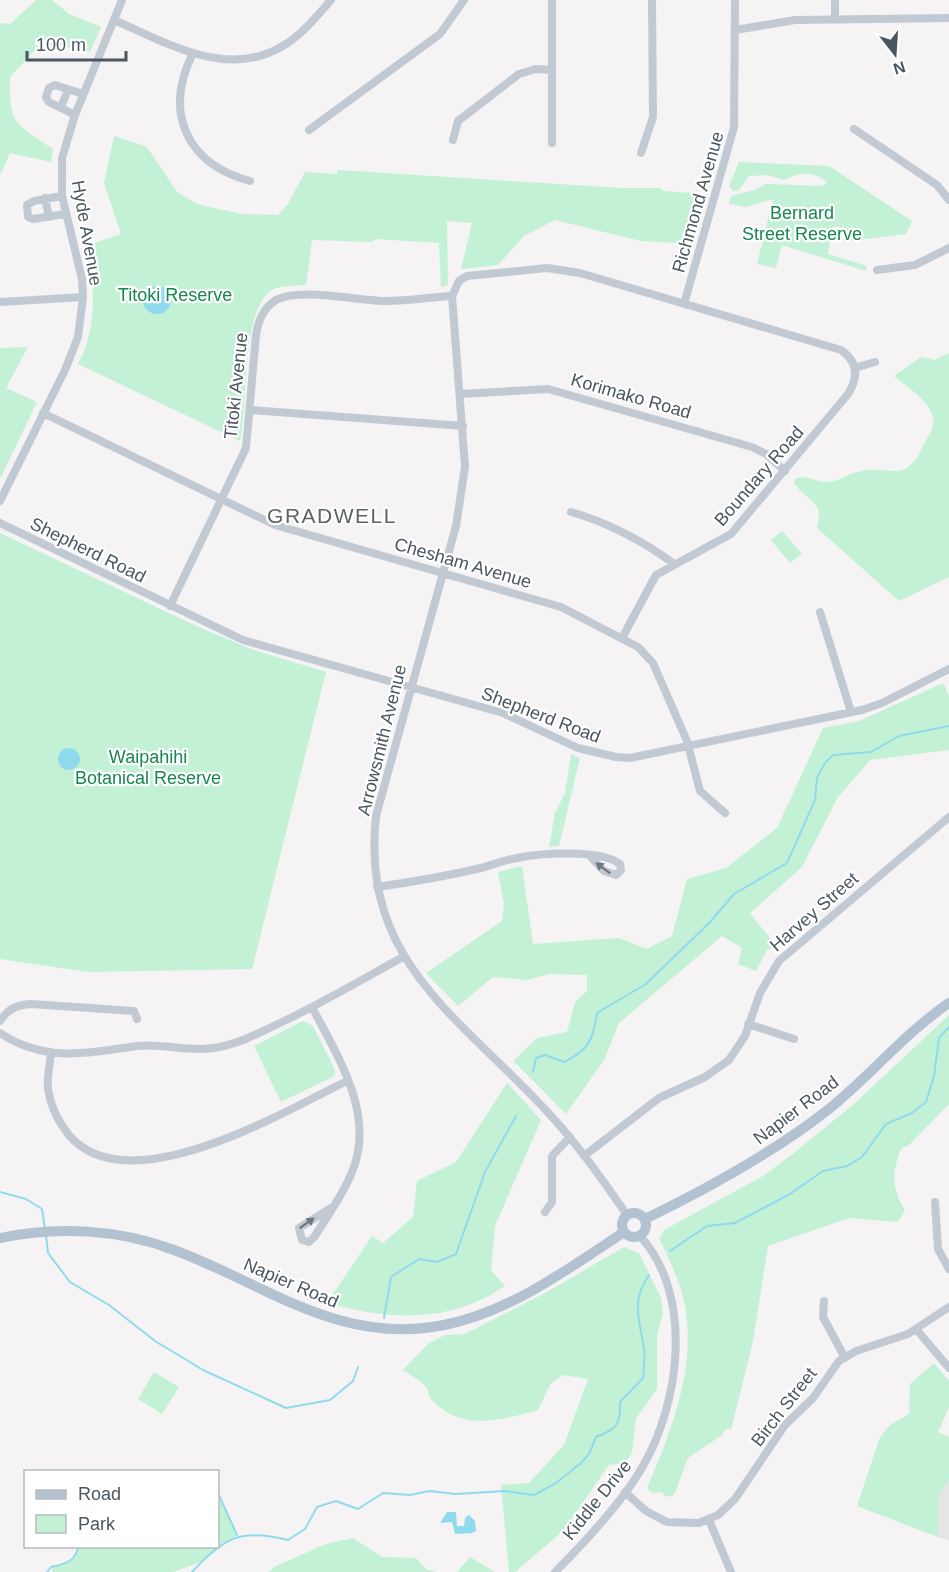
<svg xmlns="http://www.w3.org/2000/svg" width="949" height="1572" font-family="Helvetica,sans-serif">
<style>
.education{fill:#e6e4e5}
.green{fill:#c3f1d5}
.water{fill:#90daee}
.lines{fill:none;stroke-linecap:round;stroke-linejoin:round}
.stream{stroke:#90daee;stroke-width:2}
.minor{stroke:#c1cad2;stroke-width:8}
.major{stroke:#b3c2d1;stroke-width:10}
.oneway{fill:#6e7983}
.labels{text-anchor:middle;stroke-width:4.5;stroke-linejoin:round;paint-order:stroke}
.street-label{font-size:18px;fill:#4a5661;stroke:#fff}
.park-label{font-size:18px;fill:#17864f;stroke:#fff}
.quarter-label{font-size:21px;letter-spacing:1.5px;fill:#5f6368;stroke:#fff}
</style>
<rect width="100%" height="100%" fill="#f5f3f3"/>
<!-- education -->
<path class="education" d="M949,1480V1541L938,1537L939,1494Z"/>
<!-- green -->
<path class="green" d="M36,0H52L69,14L101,27L90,52L67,47L34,51L10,77C9,126 14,122 53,149L51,162L10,153L0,176V23L10,24Z
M114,136L147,147L177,192L197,204L241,214L278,215L288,204L305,172L337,174L338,170L621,188H661L663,191L707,194L696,232H692L688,240L680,243L641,241L555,220L524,236L498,265L461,269L472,223L447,221L448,285L441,287L439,243L375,239L372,242L312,240L306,285C296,286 279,285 270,291C241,315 248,403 240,441L78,364C98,327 95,285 86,246L121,234L104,183Z
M739,162L829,166L912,221L906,234L849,241L843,227H832L828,254L867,266L866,271L782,245L776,268L757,264L773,199L746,207L729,204L731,196L755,190L766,184L820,186L825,185L826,181C811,170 799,173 783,180L768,175L749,176L739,190L733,191L729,186Z
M28,347L6,388L37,402L0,479V348Z
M949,353V577L899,601L817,528C825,501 807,502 794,483L795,479C807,474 814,482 826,482C838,482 846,475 857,472C893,463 905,488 925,442C927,437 930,434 932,429C940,406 909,389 894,376L921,357L935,360Z
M782,531L802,554L790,563L771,540Z
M0,533L194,625L251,649L326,672L252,969L88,972L0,959Z
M943,683L949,696V750L870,760L838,797L802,867L750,913L777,947L767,950L756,971L738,964L742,948L722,936L619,1023L604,1060L566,1114L513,1061L537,1038L567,1032L575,1002L587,991V975L549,974L527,980L493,977L458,1006L426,973L502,921L504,904L498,872L522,866L533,944L619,938L647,949L672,936L687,879L726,868L777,828L823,728L859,721Z
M571,754L580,758L559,846L549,847L555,813L565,793Z
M949,1015V1104L908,1146L902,1147C892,1169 891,1189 905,1210L898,1222L849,1218L768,1246L753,1341L731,1429H726L722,1435L688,1458L674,1495L665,1497L662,1492L652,1493L647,1488C672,1429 699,1363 683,1297C678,1277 668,1257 659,1238L664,1230L763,1176L794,1153L855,1103Z
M303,1021L313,1026L335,1070L334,1076L281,1102L254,1046Z
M507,1083L541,1120L495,1226L491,1270L505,1286C449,1324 389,1320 327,1303L372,1236L383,1243L413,1217L417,1181L456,1162Z
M624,1247L639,1253L661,1298L663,1313L657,1336V1389L636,1419L632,1453L625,1463L609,1465L563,1531L515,1572H509L501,1485L529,1483L564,1445L588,1379L563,1375L551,1383L538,1410C502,1420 461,1432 432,1400C428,1396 429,1391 426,1387C421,1380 409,1375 403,1370L429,1343L445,1335L465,1334L547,1292Z
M934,1363L949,1381V1407L938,1432L949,1437V1480L939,1494L938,1537L857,1506L880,1437L890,1425L909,1414L910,1384Z
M154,1372L179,1387L162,1414L138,1399Z
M218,1493L237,1535L201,1562L173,1572H53L51,1567C64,1564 76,1562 78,1547L218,1546Z
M353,1538L382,1557L416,1558L426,1569L436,1572H269L274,1567L326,1544Z
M470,1557L495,1572H457Z"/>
<!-- water -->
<path class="water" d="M143 300a14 14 0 1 1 28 0a14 14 0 1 1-28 0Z
M58 759a11 11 0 1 1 22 0a11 11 0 1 1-22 0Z
M447,1512H456L457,1526H464L465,1518L469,1515L475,1521L476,1531L472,1533L455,1534L452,1522L440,1523Z"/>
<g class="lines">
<!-- stream -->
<path class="stream" d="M533,1072L536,1058L545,1055L564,1062C589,1050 593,1040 597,1013L646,984L710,922L734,894L787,863L815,800L817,778L825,763L833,755L871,752L899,736L949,726
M0,1192L26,1199L42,1209L45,1229
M46,1235L48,1253L70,1282L109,1305L155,1341L203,1370L286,1408L330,1400L353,1381L358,1367
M670,1251L707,1226L735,1223L790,1194L823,1171L847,1166L862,1157L886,1124L912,1113L926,1102L934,1076L939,1038L949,1027
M384,1318L391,1277L419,1259L437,1262L456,1254L485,1172L516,1116
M218,1493L237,1535
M47,1572L51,1567C64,1564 76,1562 78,1546
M192,1572C225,1537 241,1528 288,1540L305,1529L317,1507L336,1501L358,1509L383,1493L410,1495L429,1491L456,1494L504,1491L534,1495L556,1483L581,1463L589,1454L596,1437C617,1429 621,1425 620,1402L643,1378C644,1369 645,1358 644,1349C640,1320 630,1302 649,1275"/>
<!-- minor -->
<path class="minor" d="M552,0V143
M835,0V19
M114,20C165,42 226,79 281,47C301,36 316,17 331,0
M735,30L795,20L949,18
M193,53C163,113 187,164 250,181
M61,107L68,90
M75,115L49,102L46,97L49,88L55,85L83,94
M854,129L937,185L949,200
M309,130L440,34L464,0
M453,140L458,121L519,74L536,69L552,70
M641,153L653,117L652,0
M62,196L34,201L27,205L28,217L33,219L65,214
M45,198L49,217
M877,270L915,265L949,248
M0,302L83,297
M684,304L734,127L735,0
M855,368L875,362
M460,394L548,389L752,447L766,454L785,471
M251,410L463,426
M43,413L275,525L561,607L638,647L653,663L687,741L700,791L725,813
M0,501L65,370L78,337L83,297L82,279L62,196V158L75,115L122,0
M571,512C607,522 645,542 674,564
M0,523L243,640L503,713L578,748L616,757L630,758L862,710L882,703L949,669
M170,606L246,448L256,335C258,321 263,308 276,300C300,287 359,301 387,301C409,301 431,297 452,296
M820,612L851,712
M622,638L656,575L731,534L848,394C859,377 858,362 841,350L580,273L547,268L467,276L459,281L452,296L465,467L456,526L376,816C361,958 453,1012 540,1104C573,1138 600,1176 627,1215
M377,887C412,882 447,876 481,868C493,865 504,860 517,858C541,853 600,849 620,864L621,870L616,875L604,871L589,855
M312,1007C338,1057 376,1115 352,1172C343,1195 327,1216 315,1236L309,1242L302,1240L299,1228L331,1208
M0,1021C8,1009 16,1005 31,1004L134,1011L137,1019
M748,1024L794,1039
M0,1033C46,1063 87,1053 137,1046C163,1043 188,1052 214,1048C239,1044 261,1032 282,1022C324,1002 363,979 403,957
M51,1052C50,1065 47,1076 48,1089C50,1103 55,1115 63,1127C117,1212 283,1112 347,1081
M584,1156L659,1098L705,1077L729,1060L745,1036L760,993L779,961L949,817
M935,1202L938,1249L949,1269
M545,1212L552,1202V1156L570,1137
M824,1301L823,1317L844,1356
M916,1329L949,1368
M625,1492L646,1511L667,1522L699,1523L718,1515L735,1499L785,1425L813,1398L839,1361L856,1351L908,1334L949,1307
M709,1520L731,1572
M555,1572C585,1542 622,1503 643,1466C680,1402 694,1295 640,1236"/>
<!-- major -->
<path class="major" d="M622 1225a12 12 0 1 1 24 0a12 12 0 1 1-24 0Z
M645,1219C709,1188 773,1153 829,1109C871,1075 905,1033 949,1003
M0,1238C57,1226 119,1229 174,1250C266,1284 339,1346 444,1325C510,1312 568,1269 624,1232"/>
</g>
<!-- one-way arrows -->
<defs><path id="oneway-solid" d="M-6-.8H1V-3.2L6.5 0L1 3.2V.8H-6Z" transform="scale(1.5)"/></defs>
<g class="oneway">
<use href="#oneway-solid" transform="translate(603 868) rotate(-143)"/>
<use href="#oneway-solid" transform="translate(307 1223) rotate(-35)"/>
</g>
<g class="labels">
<!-- street labels -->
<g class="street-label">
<text transform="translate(698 202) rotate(-74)" y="6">Richmond Avenue</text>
<text transform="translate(87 233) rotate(80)" y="6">Hyde Avenue</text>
<text transform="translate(236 386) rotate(-84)" y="6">Titoki Avenue</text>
<text transform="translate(631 396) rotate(16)" y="6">Korimako Road</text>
<text transform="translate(759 476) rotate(-49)" y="6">Boundary Road</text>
<text transform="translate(88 550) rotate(26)" y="6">Shepherd Road</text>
<text transform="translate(463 563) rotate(16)" y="6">Chesham Avenue</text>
<text transform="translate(541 715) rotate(21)" y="6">Shepherd Road</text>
<text transform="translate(382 740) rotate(-76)" y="6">Arrowsmith Avenue</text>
<text transform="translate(814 912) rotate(-41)" y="6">Harvey Street</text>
<text transform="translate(796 1110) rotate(-37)" y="6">Napier Road</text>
<text transform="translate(291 1283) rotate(23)" y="6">Napier Road</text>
<text transform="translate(784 1407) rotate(-52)" y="6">Birch Street</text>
<text transform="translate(597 1500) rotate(-51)" y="6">Kiddle Drive</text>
</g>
<!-- park labels -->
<g class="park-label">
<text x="802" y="219">Bernard<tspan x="802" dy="21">Street Reserve</tspan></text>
<text x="175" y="301">Titoki Reserve</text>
<text x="148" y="763">Waipahihi<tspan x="148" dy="21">Botanical Reserve</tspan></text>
</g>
<!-- quarter labels -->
<g class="quarter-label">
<text x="332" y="523">GRADWELL</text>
</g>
</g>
<!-- legend -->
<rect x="24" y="1470" width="195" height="78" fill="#ffffff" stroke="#b7bbc0" stroke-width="1.5"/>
<rect x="36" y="1490" width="30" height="9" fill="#b3c2d1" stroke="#b7bbc0" stroke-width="1.5"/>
<text x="78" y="1500" font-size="18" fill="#4a5661">Road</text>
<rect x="36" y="1515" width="30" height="18" fill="#c3f1d5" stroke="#b7bbc0" stroke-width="1.5"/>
<text x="78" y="1530" font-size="18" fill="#4a5661">Park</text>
<!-- north arrow -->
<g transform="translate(895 54) rotate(163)" stroke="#ffffff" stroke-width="4.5" paint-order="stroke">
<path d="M0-4.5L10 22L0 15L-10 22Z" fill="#4a5661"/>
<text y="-9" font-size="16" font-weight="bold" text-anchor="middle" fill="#4a5661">N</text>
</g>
<!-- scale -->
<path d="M27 51v9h99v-9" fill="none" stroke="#4a5661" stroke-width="3"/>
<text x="36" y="51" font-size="18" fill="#4a5661" stroke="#ffffff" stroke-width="4.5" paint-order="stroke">100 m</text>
</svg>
